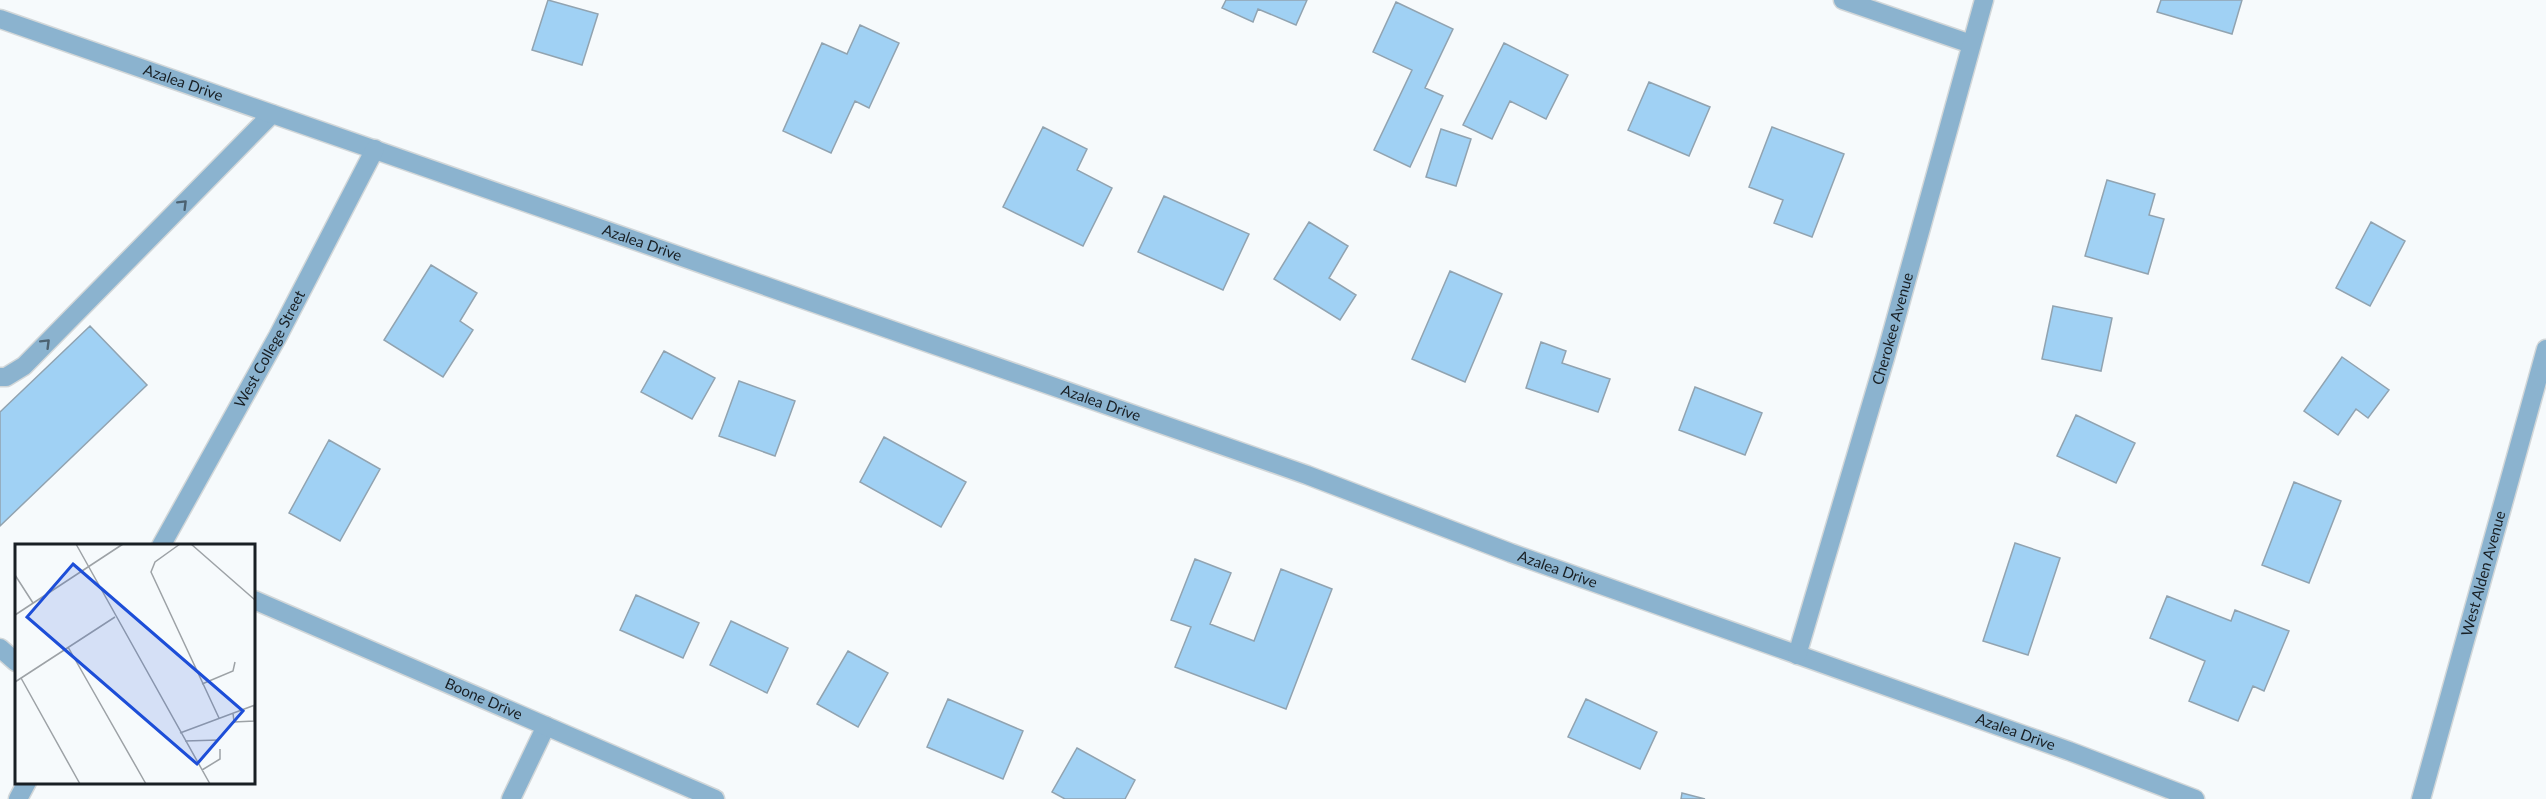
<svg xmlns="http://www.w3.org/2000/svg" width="2546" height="799" font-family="Lato,sans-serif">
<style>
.building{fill:#a0d1f4;stroke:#91a3b0;stroke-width:1.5}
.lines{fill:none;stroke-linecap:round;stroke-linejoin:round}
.service-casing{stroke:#d2d7d9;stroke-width:21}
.minor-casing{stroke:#d2d7d9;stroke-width:21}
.tertiary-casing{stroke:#d2d7d9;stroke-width:21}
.service{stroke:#8bb3cf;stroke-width:18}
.minor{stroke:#8bb3cf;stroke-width:18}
.tertiary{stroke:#8bb3cf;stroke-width:18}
.oneway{stroke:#4c6271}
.labels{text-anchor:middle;stroke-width:5;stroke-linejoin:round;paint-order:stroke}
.street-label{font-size:15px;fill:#181f24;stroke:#fff}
.inset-road{fill:none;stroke:#9da2a6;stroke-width:1.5}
.view{fill:#1d4ed8;fill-opacity:0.15;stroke:#1d4ed8;stroke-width:3}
.inset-edge{fill:none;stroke:#181f24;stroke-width:3}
</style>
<rect width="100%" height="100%" fill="#f6fafc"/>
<!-- building -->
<path class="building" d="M548,0L598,14L582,65L532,50Z
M1226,0H1307L1296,25L1258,9L1253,22L1222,8Z
M2161,0H2242L2232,34L2157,12Z
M1396,2L1453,29L1425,88L1443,96L1410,167L1374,150L1412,70L1373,52Z
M860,25L899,43L869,108L855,101L831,153L783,131L822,43L847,54Z
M1504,43L1568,75L1546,119L1510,101L1492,139L1463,125Z
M1649,82L1710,107L1689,156L1628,130Z
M1043,127L1087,149L1077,170L1112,188L1083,246L1003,207Z
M1772,127L1844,154L1812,237L1774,223L1783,200L1749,187Z
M1441,129L1471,139L1456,186L1426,177Z
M2107,180L2155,194L2149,215L2164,219L2148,274L2085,256Z
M1164,196L1249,234L1223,290L1138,252Z
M1309,222L1348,246L1329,278L1356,295L1340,320L1274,279Z
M2371,222L2405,241L2370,306L2336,288Z
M431,265L477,293L460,321L473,330L443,377L384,340Z
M1450,271L1502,294L1465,382L1412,359Z
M2053,306L2112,318L2101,371L2042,359Z
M90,326L147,385L0,526V412Z
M1541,342L1566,351L1562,363L1610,379L1598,412L1526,388Z
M664,351L715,378L692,419L641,392Z
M2342,357L2389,390L2368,418L2356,409L2338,435L2304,411Z
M739,381L795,401L775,456L719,436Z
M1695,387L1762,413L1745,455L1679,430Z
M2076,415L2135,443L2116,483L2057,456Z
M884,437L966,482L941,527L860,482Z
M329,440L380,469L340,541L289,513Z
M2294,482L2341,501L2309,583L2262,565Z
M2015,543L2060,558L2028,655L1983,641Z
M1195,559L1231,573L1210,624L1254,641L1281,569L1332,589L1286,709L1175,667L1191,627L1171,620Z
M636,595L699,623L683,658L620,630Z
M2167,596L2231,621L2235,610L2289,631L2264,691L2253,686L2238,721L2189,701L2205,661L2150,638Z
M731,621L788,648L767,693L710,665Z
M848,651L888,673L858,727L817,704Z
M948,699L1023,731L1003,779L927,747Z
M1586,699L1657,732L1640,769L1568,737Z
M1077,748L1135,780L1125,799H1065L1052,792Z
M1682,793L1705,799H1681Z"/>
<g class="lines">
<defs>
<path id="service" d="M0,377H6L24,366L272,114
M0,648L16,662
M511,799L546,726"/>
<g id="minor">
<path d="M1843,0L1971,44"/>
<path id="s1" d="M0,19L1307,475L1511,553L2069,751L2195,799"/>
<path id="s2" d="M161,546L278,336L375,149"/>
<path id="s3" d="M254,600L715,799"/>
<path id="s4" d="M1797,655L1885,358L1984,0"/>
<path d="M18,799L27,782"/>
</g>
<g id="tertiary">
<path id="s5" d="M2421,799L2546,349"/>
</g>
</defs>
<!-- service casing -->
<use href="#service" class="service-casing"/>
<!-- minor casing -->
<use href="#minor" class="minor-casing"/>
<!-- tertiary casing -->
<use href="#tertiary" class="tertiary-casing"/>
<!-- service -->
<use href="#service" class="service"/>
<!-- minor -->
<use href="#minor" class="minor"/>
<!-- tertiary -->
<use href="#tertiary" class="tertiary"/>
</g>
<!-- one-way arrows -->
<defs><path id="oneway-chevron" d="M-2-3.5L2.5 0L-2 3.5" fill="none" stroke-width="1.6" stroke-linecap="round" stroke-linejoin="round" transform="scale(1.5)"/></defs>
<g class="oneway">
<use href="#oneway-chevron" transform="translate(183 204) rotate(-45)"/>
<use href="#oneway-chevron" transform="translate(46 343) rotate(-45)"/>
</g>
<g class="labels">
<!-- street labels -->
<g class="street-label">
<text dy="5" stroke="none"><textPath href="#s1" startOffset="194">Azalea Drive</textPath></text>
<text dy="5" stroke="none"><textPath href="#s1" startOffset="680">Azalea Drive</textPath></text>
<text dy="5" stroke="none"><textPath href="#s4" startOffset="340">Cherokee Avenue</textPath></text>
<text dy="5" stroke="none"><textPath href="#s2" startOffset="225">West College Street</textPath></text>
<text dy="5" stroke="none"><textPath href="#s1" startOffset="1166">Azalea Drive</textPath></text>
<text dy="5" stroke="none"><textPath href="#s1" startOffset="1652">Azalea Drive</textPath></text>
<text dy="5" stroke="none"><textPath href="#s5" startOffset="234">West Alden Avenue</textPath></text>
<text dy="5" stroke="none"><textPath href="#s3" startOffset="250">Boone Drive</textPath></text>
<text dy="5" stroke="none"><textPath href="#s1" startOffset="2138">Azalea Drive</textPath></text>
</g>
</g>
<!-- overview -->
<g transform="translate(15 544)">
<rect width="240" height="240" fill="#f6fafc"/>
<path class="inset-road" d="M61,0L195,240M165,0L140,18L136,28L204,174M176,0L240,56M0,31L18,59M0,71L108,0M53,103L131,240M6,134L65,240M0,138L100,73M187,140L218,127L220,118M218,169L219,178L239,177V162M165,189L240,161M170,197L204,196M187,226L205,215V205"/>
<path class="view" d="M58,20L228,167L182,220L12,73Z"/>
<rect width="240" height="240" class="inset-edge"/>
</g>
</svg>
